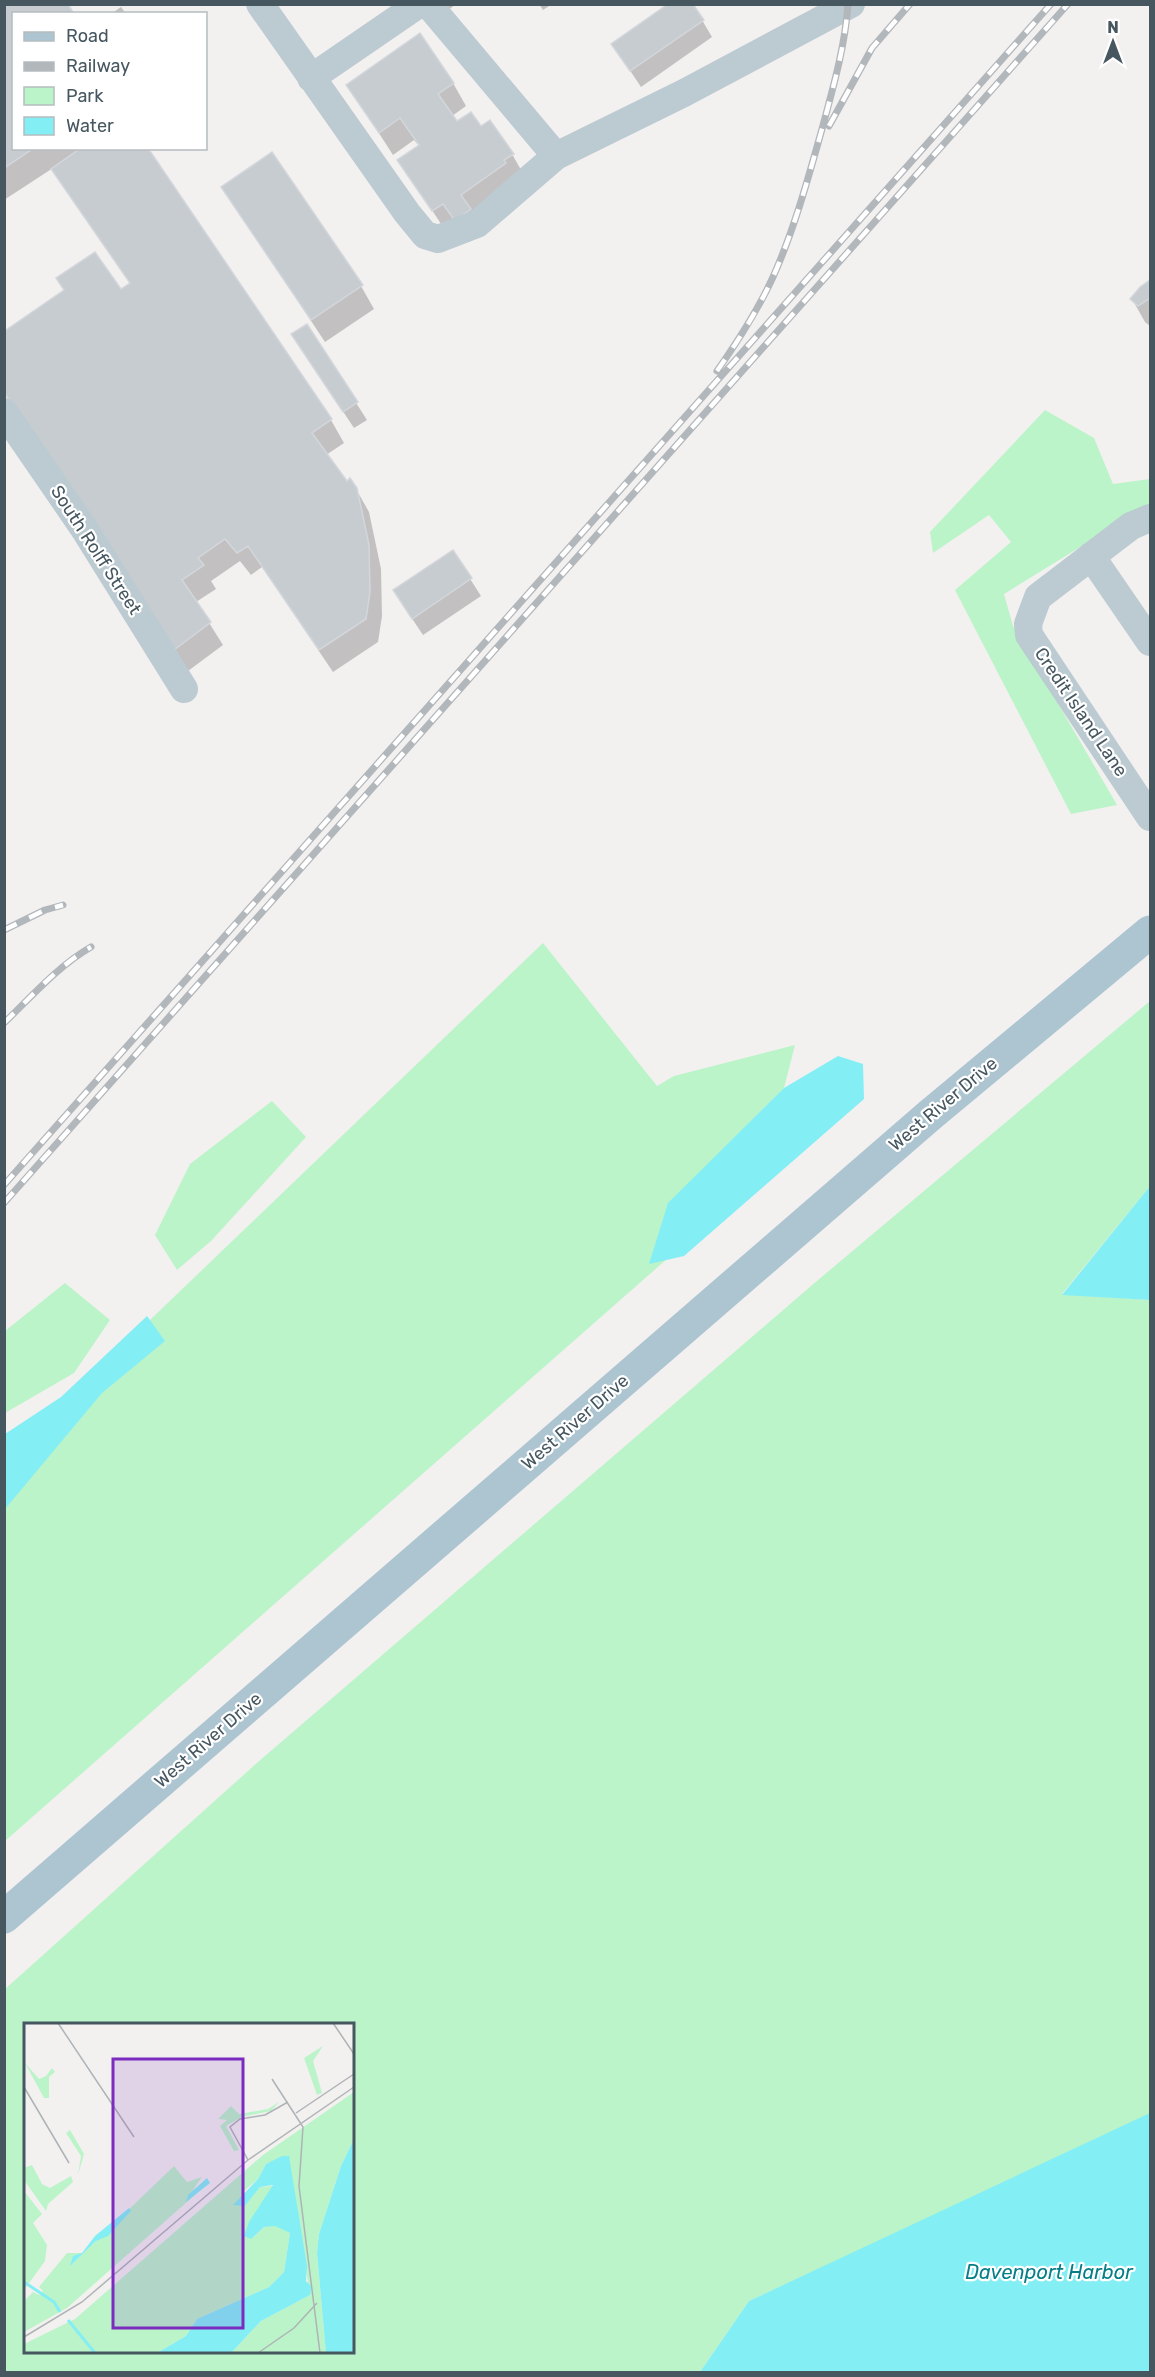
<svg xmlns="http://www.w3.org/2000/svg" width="1155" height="2377" font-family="Rubik,sans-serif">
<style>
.green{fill:#bbf4c9;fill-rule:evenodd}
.water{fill:#84eef5}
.shadow{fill:#0003}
.building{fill:#c7ccd0;stroke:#d3d7dc;stroke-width:1.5}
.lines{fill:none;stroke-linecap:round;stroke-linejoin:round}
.minor{stroke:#bccad1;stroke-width:28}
.major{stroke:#adc5d1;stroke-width:33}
.rail-casing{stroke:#b2b7bb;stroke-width:7}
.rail{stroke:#fff;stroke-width:4.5;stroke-dasharray:14;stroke-linecap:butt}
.labels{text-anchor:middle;stroke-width:4.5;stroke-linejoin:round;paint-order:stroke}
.street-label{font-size:18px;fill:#465760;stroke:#fff}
.water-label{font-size:20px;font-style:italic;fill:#057e87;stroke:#fff}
.inset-river{fill:none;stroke:#84eef5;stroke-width:3}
.inset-road{fill:none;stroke:#aeb3b6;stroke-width:1.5}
.view{fill:#7b2cbf;fill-opacity:0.15;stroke:#7b2cbf;stroke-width:3}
.inset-edge{fill:none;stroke:#465760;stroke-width:3}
</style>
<rect width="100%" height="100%" fill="#f3f0f0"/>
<!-- green -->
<path class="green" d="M1045,410L1094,438L1113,484L1150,479V508L1142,509L1004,594L1013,626L1117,805L1071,814L955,590L1011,542L989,515L933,553L930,532Z
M543,943L657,1086L674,1076L795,1045L784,1088L714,1158L742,1193L5,1841V1459Z
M1150,1001V1186L1062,1294L1150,1300V2117L749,2301L700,2372H5L4,1990L258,1762L818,1280ZM26,2024H352V2352H26Z
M272,1101L306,1137L211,1241L177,1270L155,1235L190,1164Z
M65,1283L110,1320L74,1373L5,1413V1331Z"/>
<!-- water -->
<path class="water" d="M838,1056L863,1064L864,1099L684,1256L649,1264L668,1203L784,1088Z
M1150,1186V1300L1062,1295Z
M147,1316L165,1341L102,1393L5,1509V1434L61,1397Z
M1150,2113V2372H700L749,2301Z"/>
<!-- shadow -->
<path class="shadow" d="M4,4L14,14V148H146L331,420L344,443L326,455L346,483L356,489L369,512L381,569L382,616L378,642L333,672L262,567L251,575L240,561L211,581L216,589L196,602L223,645L188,671L4,393V331L6,332L120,291L131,285L67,192L53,168L4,200Z
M442,4H456L447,11Z
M539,4H552L543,10Z
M121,7L126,14H111Z
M702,20L712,37L641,87L613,45Z
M453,83L466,106L452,116L457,123L480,128L512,154L525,177L483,233L469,242L457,226L447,233L399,160L419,146L414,140L393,155L348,85Z
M223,188L361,286L374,309L325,342Z
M1150,282V326L1145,322L1132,299L1141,288Z
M307,326L367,420L354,428L303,351Z
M453,552L481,596L423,635L405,608Z"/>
<!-- building -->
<path class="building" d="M4,4H68L74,14H14V148H34L4,168Z
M668,4H693L704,20L630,71L611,44Z
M420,33L454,83L438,94L457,121L471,112L481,126L490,120L514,154L504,160L506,163L461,195L471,209L455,221L443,204L432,211L397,160L419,145L400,118L379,133L346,85Z
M81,148H148L332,419L312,433L347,481L350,478L357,488L369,545L370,592L366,619L319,650L248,546L237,553L225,539L198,558L204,565L182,580L211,622L174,650L4,392V328L6,330L64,290L56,278L95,252L121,289L130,283L51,169Z
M272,152L363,285L311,320L221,187Z
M1150,280V298L1138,306L1130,299L1140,287Z
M307,324L358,402L343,412L291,334Z
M453,550L472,578L412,619L393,590Z"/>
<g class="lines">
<!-- minor -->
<path class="minor" d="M260,4L407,213L425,235L438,239L477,224L556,156
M428,4L556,156L684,93L851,4
M311,78L419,4
M4,412L85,530L184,689
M1150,518L1131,526L1038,597L1028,624L1029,635L1150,817
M1091,556L1150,642"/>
<!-- major -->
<path class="major" d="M4,1917L930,1115L1150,932"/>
<defs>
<path id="rail" d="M829,126L872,48L910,4
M717,371C738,341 758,310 773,277C794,230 808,179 822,129C833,88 845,47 848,4
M4,930L45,910L63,905
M4,1023C32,996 58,966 91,947
M4,1185L1051,4
M4,1203L1068,4"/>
</defs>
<!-- rail casing -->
<use href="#rail" class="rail-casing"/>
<!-- rail -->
<use href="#rail" class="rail"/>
</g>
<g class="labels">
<!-- street labels -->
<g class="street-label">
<text transform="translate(96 550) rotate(57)" y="6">South Rolff Street</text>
<text transform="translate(1081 712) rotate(56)" y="6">Credit Island Lane</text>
<text transform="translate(943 1104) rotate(-40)" y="6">West River Drive</text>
<text transform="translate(575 1422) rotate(-41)" y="6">West River Drive</text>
<text transform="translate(208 1740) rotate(-41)" y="6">West River Drive</text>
</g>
<!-- water labels -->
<g class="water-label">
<text x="1049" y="2279">Davenport Harbor</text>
</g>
</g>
<!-- overview -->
<g transform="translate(24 2023)">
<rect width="330" height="330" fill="#f3f0f0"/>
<path d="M299,23L289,38L298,70L293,72L280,35ZM1,40L15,56L22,53L28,45L31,49L25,54V75H20ZM330,69V116L317,143L295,211L293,230L302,330H207L237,298L286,272L264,133L242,141L234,156L220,168L221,183L236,164L249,163L227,216L240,204L251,202L266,210L260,249L245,264L173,296L162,313L133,330H0V321L51,296L239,132ZM255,79L247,88L218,94L202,103L215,127L210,128L196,103L203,97L194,96L207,83L215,91L244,86ZM46,107L60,131L54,152L57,133L42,110ZM8,142L18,161L26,165L47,153L49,159L24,181L22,188L0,157V145ZM150,143L163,159L178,154L169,167L172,171L43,285L0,309V278L9,269L15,272L19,268L15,264L43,230H58L46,243ZM0,168L18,191L9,200L23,222L21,238L0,267Z" fill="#bbf4c9"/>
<path d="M330,116V330H302L293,230L295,211L317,143ZM258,133H265L283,243L282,258L288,264L286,272L237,298L207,330H133L162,313L173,296L245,264L260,249L266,210L251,203L240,204L227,216L220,213L225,199L249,162L236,164L221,183L209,182L234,156L242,141ZM183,155L186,160L162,179L164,172ZM105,185L107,188L84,213L72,218L46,243L49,233L58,230L71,213Z" fill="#84eef5"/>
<path class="inset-river" d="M0,259L30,279L36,289M44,297L71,330"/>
<path class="inset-road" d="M34,0L110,114M309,0L330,31M248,56L279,104L275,163L296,330M0,64L45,140M272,90L330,51M224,137L206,104L216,96L241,92L264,79M0,314L58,279L224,137L330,64M234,330L270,305L293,280"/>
<path class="view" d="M89,36H219V305H89Z"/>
<rect width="330" height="330" class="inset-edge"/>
</g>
<!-- border -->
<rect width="1155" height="2377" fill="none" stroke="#465760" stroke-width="12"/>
<!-- legend -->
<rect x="12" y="12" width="195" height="138" fill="#ffffff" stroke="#b5bcbf" stroke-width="1.5"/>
<rect x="24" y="32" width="30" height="9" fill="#adc5d1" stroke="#b5bcbf" stroke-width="1.5"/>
<text x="66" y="42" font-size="18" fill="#465760">Road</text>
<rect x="24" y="62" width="30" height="9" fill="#b2b7bb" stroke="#b5bcbf" stroke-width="1.5"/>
<text x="66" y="72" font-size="18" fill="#465760">Railway</text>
<rect x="24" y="87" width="30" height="18" fill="#bbf4c9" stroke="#b5bcbf" stroke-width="1.5"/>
<text x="66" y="102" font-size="18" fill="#465760">Park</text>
<rect x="24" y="117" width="30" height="18" fill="#84eef5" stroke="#b5bcbf" stroke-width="1.5"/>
<text x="66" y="132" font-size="18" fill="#465760">Water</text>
<!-- north arrow -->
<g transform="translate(1113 42)" stroke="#ffffff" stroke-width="4.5" paint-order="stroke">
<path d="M0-4.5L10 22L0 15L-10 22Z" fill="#465760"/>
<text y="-9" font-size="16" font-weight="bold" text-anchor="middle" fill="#465760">N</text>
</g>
</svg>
